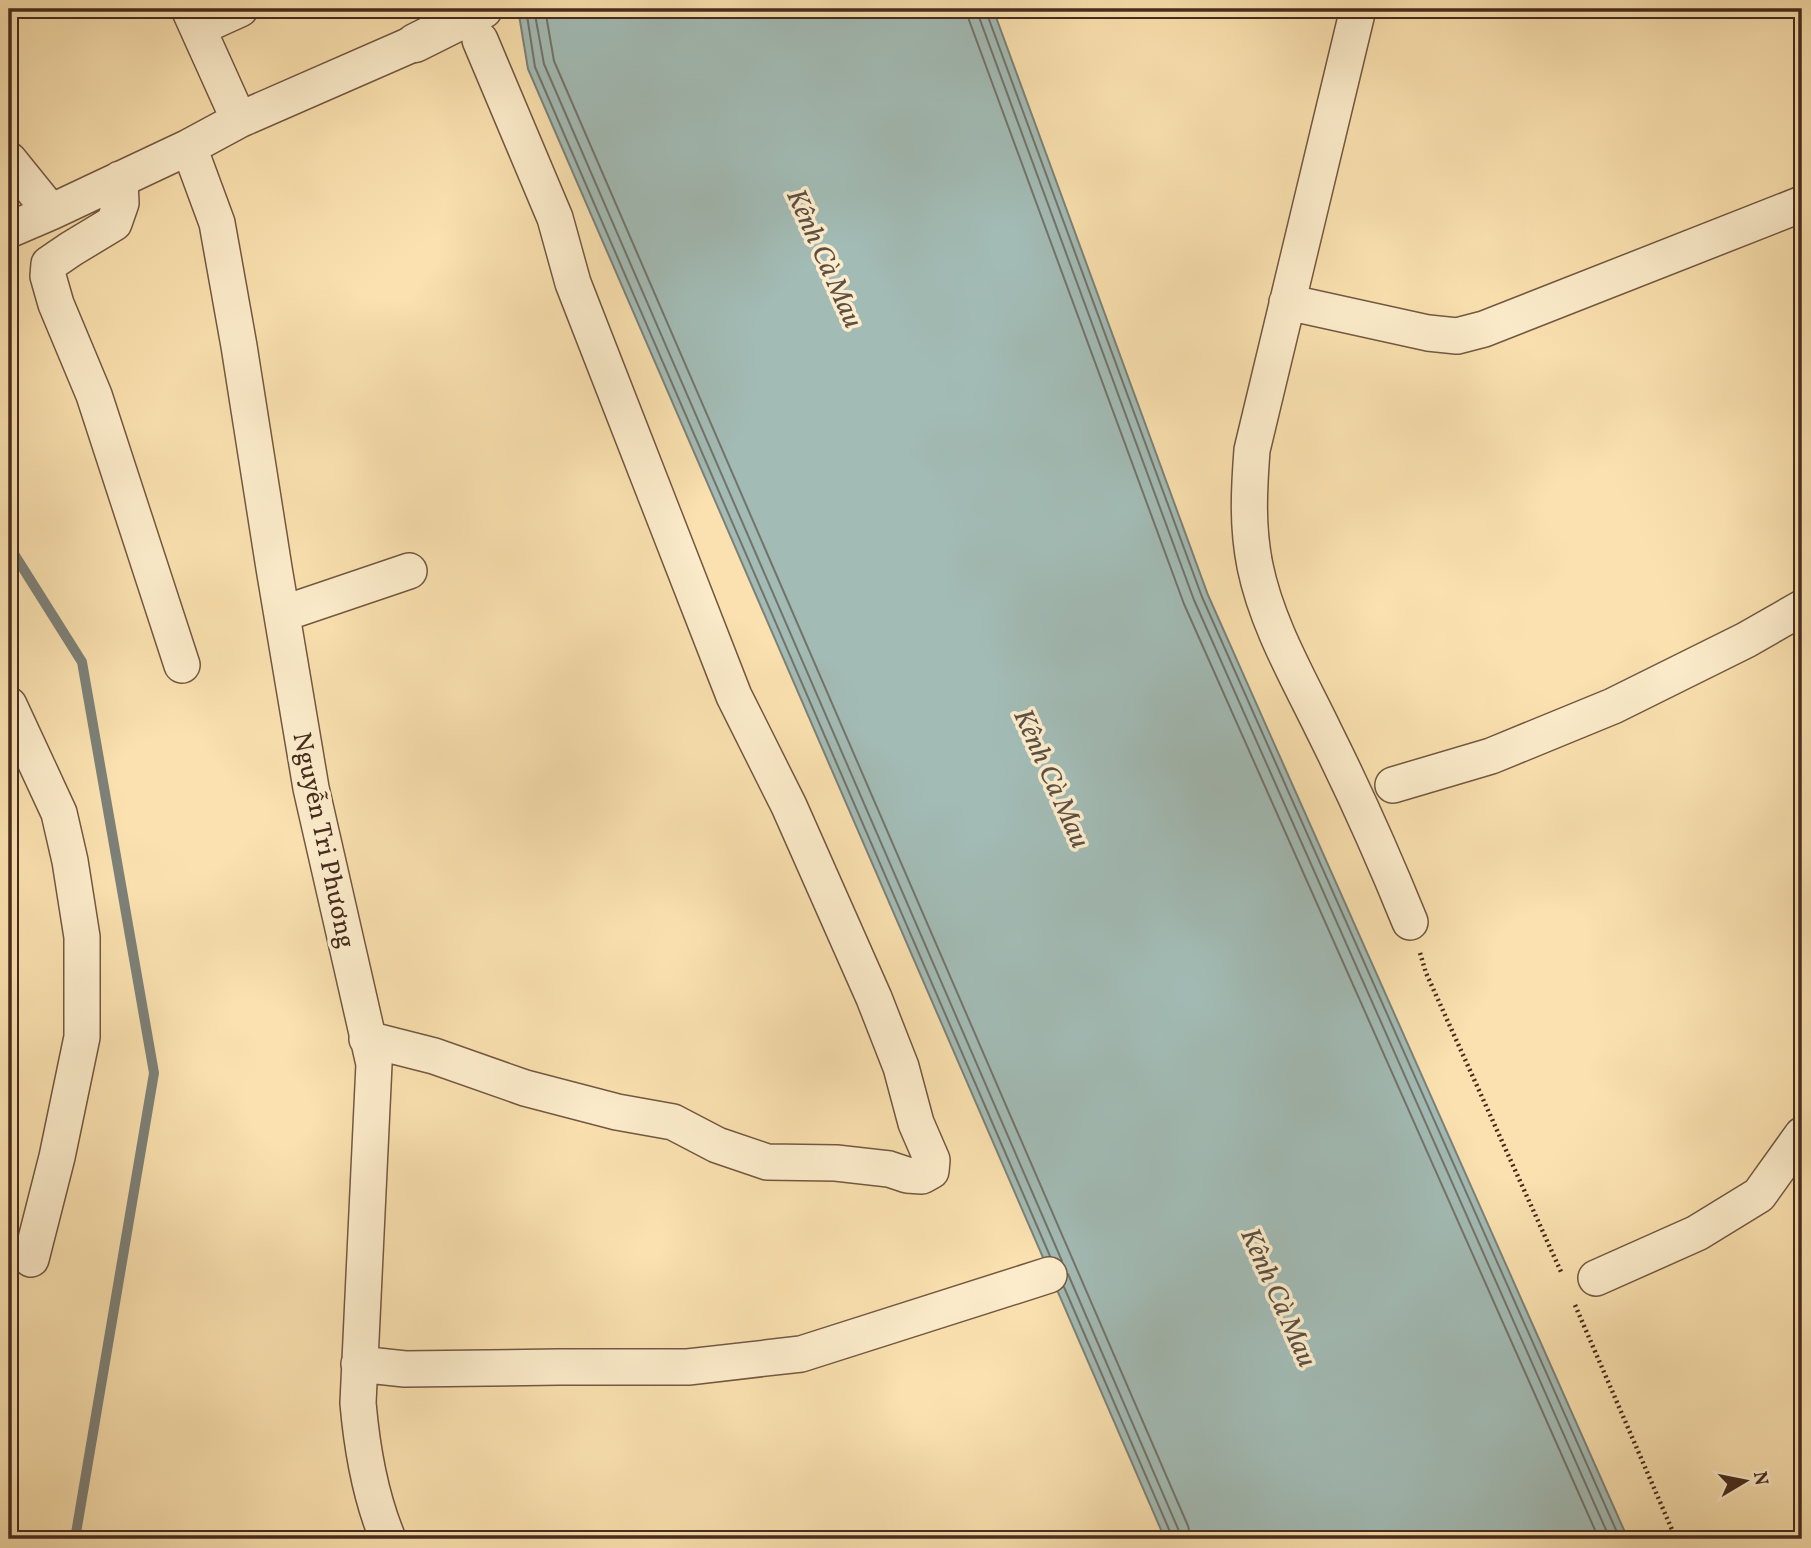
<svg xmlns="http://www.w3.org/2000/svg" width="1811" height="1548" font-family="Vollkorn,serif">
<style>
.water{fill:#a2bbb5;stroke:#7d8179;stroke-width:2}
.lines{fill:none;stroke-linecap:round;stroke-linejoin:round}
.shore{stroke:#74736a;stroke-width:2}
.stream{stroke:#7d8179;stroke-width:10}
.minor-casing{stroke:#735842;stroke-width:38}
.tertiary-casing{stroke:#735842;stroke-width:41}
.path{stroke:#462b1e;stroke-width:4.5;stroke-dasharray:2 3.5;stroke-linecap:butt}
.minor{stroke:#fceccb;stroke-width:35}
.tertiary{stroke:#fceccb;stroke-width:38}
.labels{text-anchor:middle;stroke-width:7;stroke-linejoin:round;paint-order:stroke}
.street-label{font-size:26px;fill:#462b1e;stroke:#fceccb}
.water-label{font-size:28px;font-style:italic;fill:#5d4f44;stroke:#fceccb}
</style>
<rect width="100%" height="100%" fill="#fae1af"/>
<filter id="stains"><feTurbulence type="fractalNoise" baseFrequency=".00286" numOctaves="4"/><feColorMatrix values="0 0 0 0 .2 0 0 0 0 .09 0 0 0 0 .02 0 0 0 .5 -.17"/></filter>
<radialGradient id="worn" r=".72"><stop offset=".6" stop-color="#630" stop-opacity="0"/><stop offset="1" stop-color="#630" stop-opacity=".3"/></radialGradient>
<!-- water -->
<path class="water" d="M518,9H993L1208,595L1628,1539H1165L528,69Z"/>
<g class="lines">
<!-- shore -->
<path class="shore" d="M526,9L535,67L1050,1256
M534,9L544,64L1062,1261
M545,9L554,61L1188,1526L1191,1539
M967,9L969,20L1184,604L1599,1539
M978,9L979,17L1194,600L1610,1539
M987,9V14L1202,597L1620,1539
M1068,1274L1179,1531L1180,1539
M1064,1287L1171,1534V1539"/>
<!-- stream -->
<path class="stream" d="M9,546L82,662L154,1073L75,1539"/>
<defs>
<path id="minor" d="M189,9L239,120
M1358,9L1252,450C1249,490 1247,526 1255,566C1267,625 1299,679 1325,733C1356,795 1384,858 1410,922
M198,28L240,9
M189,147L217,223L239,346L274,568L311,788L374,1064L358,1403C362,1449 370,1496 388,1539
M9,160L51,212
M120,179L121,203L114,223L71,249L49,264L48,276L56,304L94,395L182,665
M9,230L51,212L189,147L239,120L415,43
M1287,302L1428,333L1457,336L1484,329L1802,204
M282,614L409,571
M9,705L59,813L70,861L82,937V1037L57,1157L31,1259
M1393,785L1491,756L1613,706L1746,640L1802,608
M367,1039L434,1056L525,1088L617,1112L673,1122L717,1145L767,1162L836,1163L889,1169L907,1175L922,1176L931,1171L932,1160L916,1123L901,1067L874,998L789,806L734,696L573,283L555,218L480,40
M1596,1278L1697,1233L1759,1195L1802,1135
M359,1364L405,1369L559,1367H688L801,1354L1049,1275"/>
<path id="tertiary" d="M415,43L483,9"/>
</defs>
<!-- minor casing -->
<use href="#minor" class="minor-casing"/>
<!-- tertiary casing -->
<use href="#tertiary" class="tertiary-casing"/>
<!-- path -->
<path class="path" d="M1420,953L1426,973L1562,1274
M1575,1305L1676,1539"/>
<!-- minor -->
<use href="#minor" class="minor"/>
<!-- tertiary -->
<use href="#tertiary" class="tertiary"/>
</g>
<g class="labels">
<!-- street labels -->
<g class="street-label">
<text transform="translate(325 840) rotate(78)" y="9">Nguyễn Tri Phương</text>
</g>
<!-- water labels -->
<g class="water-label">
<text transform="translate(826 258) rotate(66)" y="10">Kênh Cà Mau</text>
<text transform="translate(1053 778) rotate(66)" y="10">Kênh Cà Mau</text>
<text transform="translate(1280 1297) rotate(66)" y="10">Kênh Cà Mau</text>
</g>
</g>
<!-- margin -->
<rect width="1811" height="1548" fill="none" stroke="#fae1af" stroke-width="35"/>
<rect x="10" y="10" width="1790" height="1527" fill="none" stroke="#462b1e" stroke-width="3.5"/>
<rect x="18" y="18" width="1776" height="1513" fill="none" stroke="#462b1e" stroke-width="2"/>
<!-- north arrow -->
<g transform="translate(1745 1481) rotate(80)" stroke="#fceccb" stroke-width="5" paint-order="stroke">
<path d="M0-5L12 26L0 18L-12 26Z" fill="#462b1e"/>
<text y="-10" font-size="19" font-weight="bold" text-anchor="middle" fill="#462b1e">N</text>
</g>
<rect width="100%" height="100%" filter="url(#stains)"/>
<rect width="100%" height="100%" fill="url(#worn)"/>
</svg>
